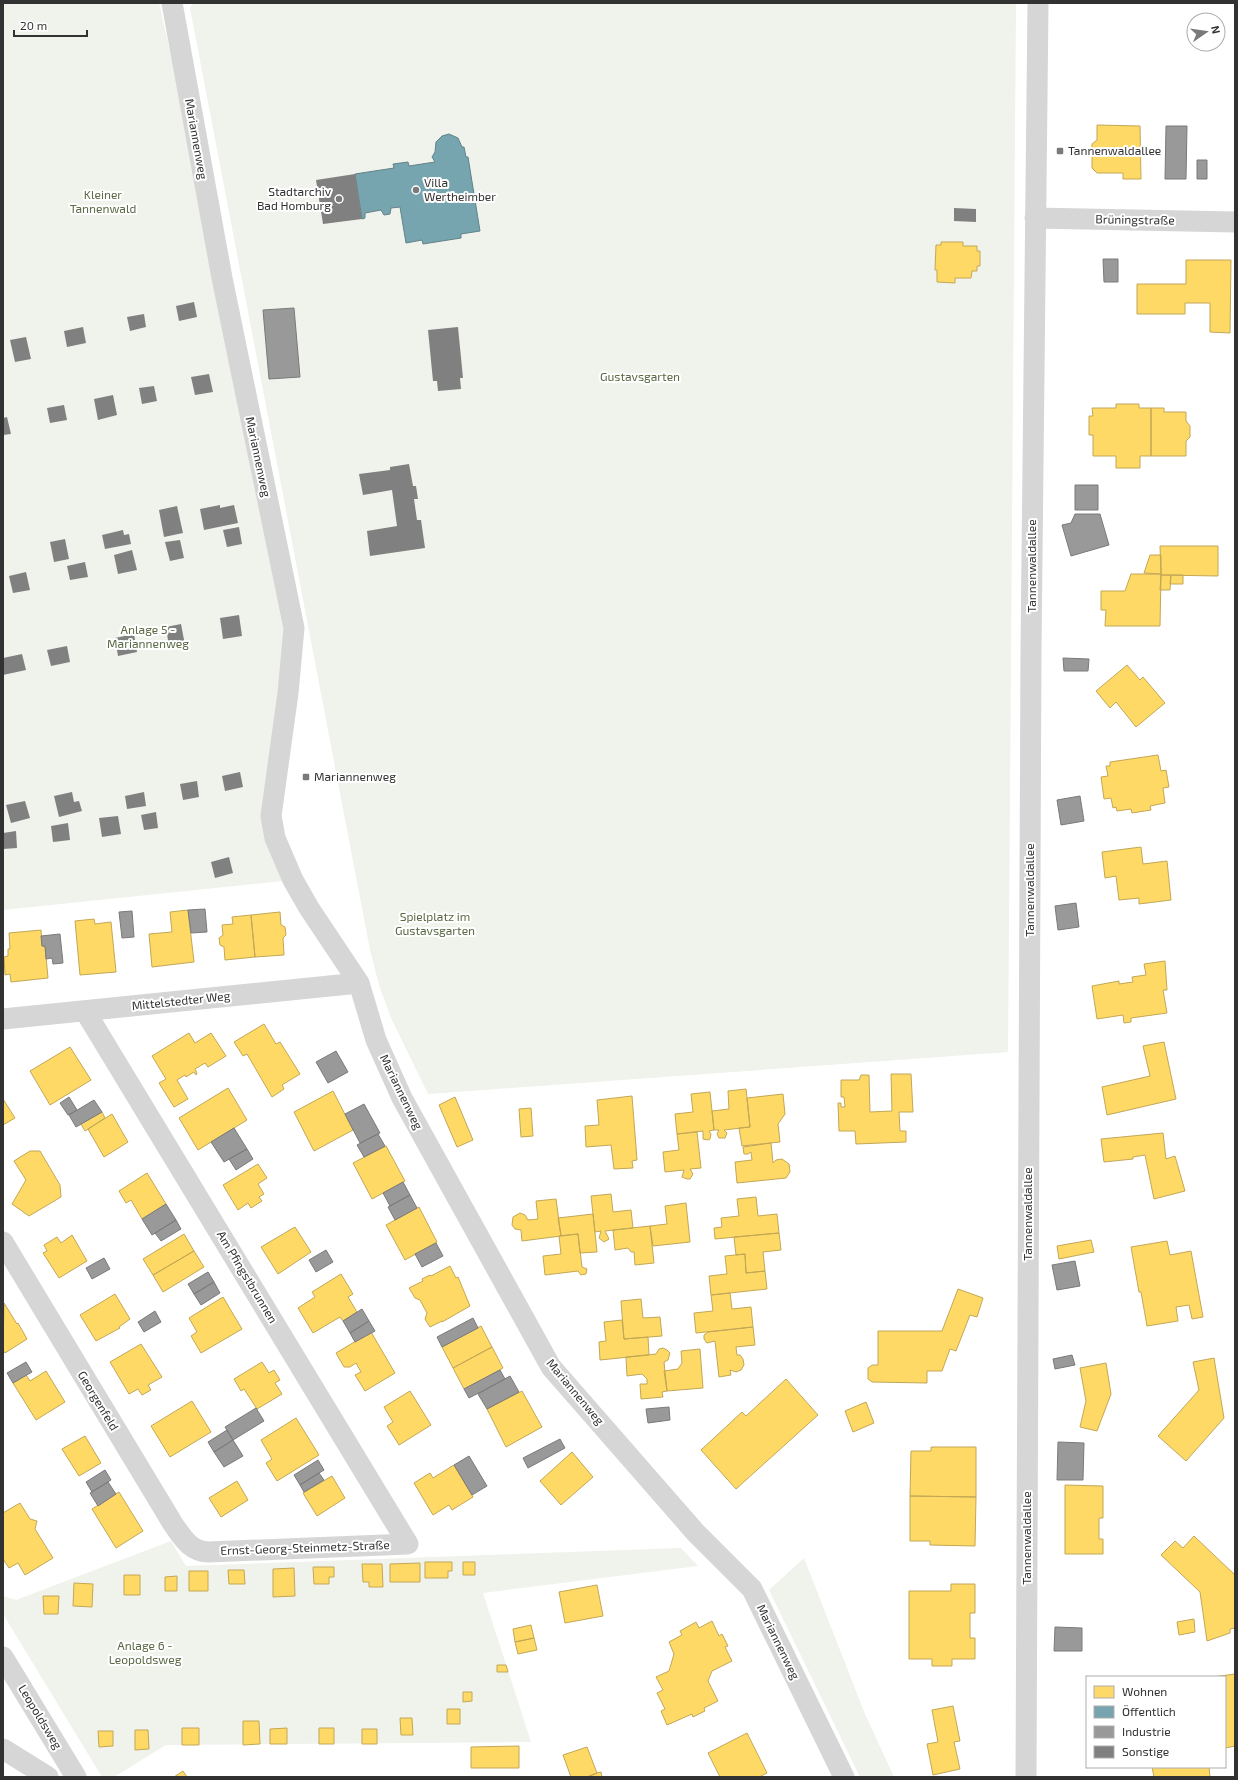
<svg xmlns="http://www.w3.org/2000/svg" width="1238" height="1780" font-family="'Exo 2',sans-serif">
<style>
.green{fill:#f0f2ec}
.homes{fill:#ffd966;stroke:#c2a756}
.public{fill:#76a5af;stroke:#62828a}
.industry{fill:#999;stroke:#7a7a7a}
.building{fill:#808080}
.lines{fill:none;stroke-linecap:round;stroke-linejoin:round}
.minor{stroke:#d6d6d6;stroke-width:21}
.poi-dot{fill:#7a7a7a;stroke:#fff;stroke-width:1.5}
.labels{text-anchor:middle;stroke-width:4;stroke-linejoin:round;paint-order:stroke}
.street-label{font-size:12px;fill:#323232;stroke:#fff}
.poi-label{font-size:12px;fill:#323232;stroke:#fff;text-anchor:start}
.park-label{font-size:12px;fill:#5a6944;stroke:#fff}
</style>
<rect width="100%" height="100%" fill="#fff"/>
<!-- green -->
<path class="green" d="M3,3H159L222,278L294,628L271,816L293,880L3,910Z
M193,3H1016L1008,1052L428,1094L391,1018L379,985L370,950L190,8Z
M171,1541L186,1566L681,1548L698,1566L483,1593L531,1742L166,1745L114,1777H102L3,1614V1596L16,1600Z
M804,1558L865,1714L894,1777H860L769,1590Z"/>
<!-- homes -->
<path class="homes" d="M1097,125L1140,126L1141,179H1123V173H1097L1092,168V144L1097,140Z
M941,242H963V246H977V251H980V266H977V271H972L971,278H955V283L937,282V270H935L936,245H941Z
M1186,260H1231L1230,333L1210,332V303H1185V314H1137V284H1186Z
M1116,404H1139V408H1151V456H1140V468H1116V456H1093V435H1089V416H1093L1092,408H1116Z
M1151,408H1164V412H1186V421L1190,426V437L1186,441V456H1151Z
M1160,546H1218V576L1161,575Z
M1150,555H1161V574L1144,573Z
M1131,574H1161L1160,626H1105L1106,610H1101V591H1125Z
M1161,575H1171L1170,590H1160Z
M1171,575H1183V584H1170Z
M1127,665L1140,680L1143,677L1165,703L1136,727L1116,702L1110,708L1096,691Z
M1158,755L1161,771L1166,770L1169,787L1163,788L1165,803L1150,806L1151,810L1132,813L1131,809L1117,811L1116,807L1113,808L1111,798L1104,799L1101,777L1108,776L1106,766H1110V762Z
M1141,847L1143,864L1167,861L1171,900L1139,904V898L1119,900L1116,876L1105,878L1102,852Z
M188,910L194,962L152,967L149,934L172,932L170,912Z
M280,912L281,925L285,927L286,935L283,938L284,955L255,957L251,915Z
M251,915L255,957L225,960L224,947L220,945L219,938L223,935L222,925L233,924L232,917Z
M94,919L95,924L111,922L116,972L80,975L75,921Z
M41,930L42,946H45L48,978L11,982L10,974L5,975L4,957L8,956V949H10L9,933Z
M1165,961L1167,990H1163L1167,1013L1131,1018V1022L1124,1023L1123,1015L1097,1019L1092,986L1119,981V984L1133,982L1132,977L1146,975L1144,964Z
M264,1024L276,1044L280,1042L300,1074L282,1085L284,1089L272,1097L247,1054L243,1056L234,1042Z
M189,1033L195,1043L211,1033L226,1056L208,1067L205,1063L195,1069L197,1073L196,1075L194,1072L186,1077L185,1075L177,1080L188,1099L174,1107L159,1083L166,1079L152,1056Z
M1164,1042L1176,1099L1107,1115L1102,1087L1150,1076L1143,1046Z
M70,1047L91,1080L50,1105L30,1071Z
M891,1074H911L913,1112H899L900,1131H906V1142L856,1144L855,1131H839L838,1103H841V1107H845L844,1097H841V1080H859L861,1075H869L870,1112L892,1111Z
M228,1088L247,1120L198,1150L179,1118Z
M746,1089L750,1127L724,1130L727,1133L725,1138H719L717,1134L719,1130H714L712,1111L729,1109L728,1091Z
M333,1091L353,1130L314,1151L294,1112Z
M710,1092L714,1130L709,1131L711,1134L710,1139L708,1140L703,1139V1131L677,1134L675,1114L693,1112L691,1094Z
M783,1094L785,1114L778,1124L780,1142L742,1146L739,1128L750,1127L747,1098Z
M632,1096L637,1160L632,1161L633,1168L614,1169L611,1145L586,1147L585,1126L599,1125L597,1100Z
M455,1097L473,1140L457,1147L439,1105Z
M3,1099L15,1118L3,1125Z
M531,1108L533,1136L521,1137L519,1109Z
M102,1112L105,1118L85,1131L81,1124Z
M112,1114L128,1142L104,1157L88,1129Z
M697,1132L701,1168L690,1169L693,1174L690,1179H687L682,1177L684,1170L665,1172L663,1152L679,1150L677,1134Z
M1163,1133L1166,1159L1175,1156L1185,1191L1154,1199L1145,1155L1133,1157V1159L1104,1162L1101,1139Z
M771,1143L773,1163L776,1160L782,1159L789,1164L790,1172L786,1178L737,1183L735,1162L752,1160L751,1152L748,1154H744L743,1147Z
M386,1146L405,1181L372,1199L353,1163Z
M30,1151H40L60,1185L61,1197L29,1216L12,1204L26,1180L14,1161Z
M258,1164L267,1178L258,1184L264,1194L259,1197L262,1201L251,1208L248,1203L238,1210L223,1185Z
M147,1173L166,1204L142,1219L131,1200L126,1203L119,1191Z
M611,1194L613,1212L631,1210L633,1228L605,1231L609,1239L604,1242L599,1238L601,1231L595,1232L591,1196Z
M756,1197L758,1216L777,1214L779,1233L715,1239L714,1228L722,1227L721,1218L739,1216L737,1199Z
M556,1199L561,1236L522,1241L521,1230L515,1229L512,1225L513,1217L520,1213L525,1215L528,1220L538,1219L536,1201Z
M686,1203L690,1242L653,1246L650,1226L667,1224L665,1206Z
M419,1207L437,1242L405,1260L386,1225Z
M593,1214L597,1252L580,1253L578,1234L561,1236L558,1218Z
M650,1226L654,1263L635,1265L634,1252H631L628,1248L615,1250L613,1230Z
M295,1227L311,1252L278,1274L261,1247Z
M779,1233L781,1250L763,1252L765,1271L746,1273L745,1254L736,1255L734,1237Z
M184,1234L194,1251L153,1275L143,1259Z
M578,1234L582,1267L587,1269L586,1274L581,1275L578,1271L545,1275L543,1256L561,1254L559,1236Z
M72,1235L87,1261L59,1278L43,1253L47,1251L44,1245L57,1237L61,1243Z
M1091,1240L1094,1252L1059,1259L1057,1246Z
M1167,1241L1170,1255L1191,1251L1203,1317L1192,1319L1189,1305L1176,1307L1178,1321L1147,1326L1141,1292H1139L1131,1247Z
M194,1251L204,1267L163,1292L153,1275Z
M745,1254L746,1273L765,1271L767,1289L711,1295L709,1276L727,1274L725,1256Z
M450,1266L456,1278L458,1277L470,1306L442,1322V1321L430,1327L425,1319L427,1313L420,1300L415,1298L409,1288L423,1281L422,1279L430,1275L431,1276Z
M341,1274L353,1294L348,1297L357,1312L343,1321L340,1317L313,1333L298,1308L315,1297L312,1292Z
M958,1289L983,1298L977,1317L970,1315L956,1351L950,1349L942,1371H927V1383L872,1382L868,1379V1368L872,1365H878V1331H942Z
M730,1293L732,1309L751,1307L753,1327L696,1333L694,1313L713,1311L711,1295Z
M115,1294L130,1319L119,1327L120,1328L96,1341L80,1315Z
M223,1297L242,1329L201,1353L191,1336L197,1332L189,1318Z
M641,1299L643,1318L660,1317L662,1336L624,1339L621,1301Z
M4,1303L17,1324L18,1323L27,1339L5,1353L3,1350Z
M622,1320L624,1339L648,1337L649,1355L600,1360L599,1342L606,1341L604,1322Z
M481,1326L492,1347L453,1368L442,1347Z
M753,1327L755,1345L736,1347L737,1355H740L743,1359L744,1365L741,1370L736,1372L730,1370L731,1375L719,1377L715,1341L707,1343L704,1339V1335L708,1332Z
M371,1332L395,1373L365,1391L355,1375L361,1372L356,1363L350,1367H344L336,1353Z
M141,1344L162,1377L148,1385L151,1390L142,1395L138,1389L129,1394L110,1362Z
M492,1347L503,1368L464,1389L453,1368Z
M663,1348L667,1350L670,1353L668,1360L664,1362L667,1391L662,1392L663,1397L641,1399L640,1384H647V1379L642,1374L627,1376L626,1357L656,1354L659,1349Z
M700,1349L703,1388L667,1391L664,1371L678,1369L682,1363L681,1351Z
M1214,1358L1224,1418L1186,1461L1158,1436L1199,1390L1193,1362Z
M262,1362L269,1373L274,1370L280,1380L275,1383L282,1394L257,1409L244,1389L241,1391L234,1379Z
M1106,1363L1111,1394L1097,1431L1080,1427L1086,1401L1080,1368Z
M46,1371L65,1402L36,1420L13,1383L26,1375L30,1381Z
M786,1379L818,1415L736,1489L701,1450L742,1412L746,1416Z
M410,1391L431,1425L399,1445L387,1426L393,1422L384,1407Z
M522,1391L542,1427L506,1447L487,1409Z
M192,1401L211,1432L170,1457L151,1426Z
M866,1402L874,1423L853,1432L845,1411Z
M296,1418L319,1455L277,1481L266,1463L272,1459L261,1440Z
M85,1436L101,1463L79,1476L62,1449Z
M931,1447H976V1497L910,1496L911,1451H931Z
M572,1452L593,1477L561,1505L540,1481Z
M454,1465L473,1497L452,1510L449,1505L433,1515L414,1483L430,1473L433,1478Z
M332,1476L345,1498L317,1516L303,1493Z
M237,1481L248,1500L221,1517L209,1498Z
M1065,1485L1103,1486V1518H1099V1539H1103V1554H1065Z
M119,1492L143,1531L116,1548L92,1509Z
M910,1496L976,1497L975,1546L930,1545V1541H910Z
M20,1503L30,1519L37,1521L35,1529L53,1558L25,1575L18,1563L9,1568L3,1559V1513Z
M1194,1536L1235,1575V1628L1230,1629V1633L1207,1641L1200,1592L1161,1555L1175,1541L1183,1548Z
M425,1562H452V1571H448V1578H425Z
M463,1562H475V1575H463Z
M420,1563V1582H390V1564Z
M362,1564H382L383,1587H369V1582H363Z
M313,1567H334V1577H329V1584H314Z
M294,1568L295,1596L273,1597V1569Z
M228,1570H244L245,1584H229Z
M189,1571H208V1591H189Z
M124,1575H140V1595H124Z
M177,1576V1591H165V1577Z
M74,1583L93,1584L92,1607L73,1606Z
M951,1584H975V1613H970V1638H975V1659H952V1666H932V1659H909V1591H951Z
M597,1585L603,1616L565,1623L559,1592Z
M43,1596H59L58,1614H44Z
M1194,1619L1195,1632L1179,1635L1177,1622Z
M712,1621L719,1636L722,1634L728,1646L725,1647L732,1661L712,1671L708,1681L718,1701L704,1708L705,1711L693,1717L692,1714L667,1725L661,1711L665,1709L657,1693L663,1690L656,1677L669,1671L674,1654L669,1642L682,1635L680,1631L696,1622L699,1628Z
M531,1625L534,1638L515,1642L513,1629Z
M534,1638L537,1650L518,1654L515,1642Z
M497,1665H506L508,1672H497Z
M1235,1674V1746L1225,1748V1677H1213Z
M463,1692H472V1701L463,1702Z
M953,1706L960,1741L954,1742L960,1769L933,1775L927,1744L938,1742L932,1710Z
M447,1709H460V1724H447Z
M400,1718H412L413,1735H401Z
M243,1721H259L260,1744L243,1745Z
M182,1728H199V1745H182Z
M287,1728V1744H270V1729Z
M319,1728H334V1744H319Z
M362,1729H377V1744H362Z
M135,1730H148L149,1749L135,1750Z
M98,1731H113V1746L99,1747Z
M747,1733L767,1773L759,1777H720L708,1753Z
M519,1746V1768H471V1747Z
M587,1747L597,1773L587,1777H571L563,1755Z
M1152,1767H1209L1210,1777H1154Z
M183,1771L187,1777H174Z
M601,1772L602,1777H587L597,1773Z"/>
<!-- public -->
<path class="public" d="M449,134L458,138L462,147H464L466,157H468L480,231L461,234V238L423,244L422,240L406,243L400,207L391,208L390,214L384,215L381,210L365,213V218L362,219L355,174L394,168L393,164L408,162L409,166L435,162L432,157L435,152L436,142L442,136Z"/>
<!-- industry -->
<path class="industry" d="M1166,126H1187L1186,179H1165Z
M1197,160H1207V179H1197Z
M1103,259H1118V282H1104Z
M294,308L300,377L269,379L263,310Z
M1075,485H1098V510H1075Z
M1075,514H1100L1109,545L1071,556L1062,525L1071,523Z
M1063,658L1089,659L1088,671H1064Z
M1080,796L1084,821L1061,825L1057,800Z
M1076,903L1079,927L1058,930L1055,906Z
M205,909L207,932L191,933L188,910Z
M132,911L134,937L122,938L119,912Z
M60,934L63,963L53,964L52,958L46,959L45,946H42L41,936Z
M336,1051L348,1072L328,1083L316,1062Z
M69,1097L77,1110L68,1115L60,1103Z
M94,1100L102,1112L76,1127L69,1115Z
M364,1104L380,1133L360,1143L345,1114Z
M234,1128L247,1149L224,1162L211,1142Z
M378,1134L385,1146L364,1157L357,1145Z
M247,1149L253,1159L236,1170L229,1159Z
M403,1182L410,1195L390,1206L383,1193Z
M410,1195L417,1208L395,1220L388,1207Z
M166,1204L176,1220L152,1235L142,1219Z
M176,1220L181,1229L161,1241L155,1233Z
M436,1243L443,1256L422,1267L415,1254Z
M326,1250L333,1262L316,1272L309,1260Z
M104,1258L110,1269L92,1279L86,1268Z
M1075,1261L1080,1286L1057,1290L1052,1265Z
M208,1272L214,1282L194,1294L188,1284Z
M214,1282L220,1293L201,1305L194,1294Z
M362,1309L369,1321L350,1333L343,1321Z
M155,1311L161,1322L144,1332L138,1322Z
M473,1318L478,1328L442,1347L437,1337Z
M369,1321L375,1331L355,1342L350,1333Z
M1072,1355L1075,1365L1055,1369L1053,1359Z
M26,1362L32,1372L13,1383L7,1373Z
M500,1370L505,1379L469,1398L464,1389Z
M510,1376L519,1392L487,1409L478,1394Z
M669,1407L670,1420L648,1423L646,1409Z
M256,1408L264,1421L233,1440L225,1427Z
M227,1430L233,1440L214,1452L208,1442Z
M560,1439L565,1448L528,1468L523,1458Z
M233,1440L243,1456L224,1467L214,1452Z
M1058,1442L1084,1443L1083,1480H1057Z
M469,1456L487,1486L472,1495L454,1465Z
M318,1460L324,1470L300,1485L294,1475Z
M105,1470L111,1480L92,1492L86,1482Z
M319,1473L324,1480L304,1492L300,1485Z
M108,1482L116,1494L98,1506L90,1493Z
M1055,1627L1082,1628V1651H1054Z"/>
<!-- building -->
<path class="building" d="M355,174L362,219L323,224L316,180Z
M954,208L976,209V222L954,221Z
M194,302L197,317L179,321L176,306Z
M144,314L146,327L130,331L127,317Z
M83,327L86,343L67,347L64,331Z
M458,327L463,378H460L461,389L438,391L437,381H433L428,330Z
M26,337L31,359L15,362L10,340Z
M209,374L213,392L195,395L191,377Z
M154,386L157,401L142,404L139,388Z
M113,395L117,415L98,420L94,399Z
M64,405L67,420L50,423L47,408Z
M7,417L11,434L3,435V418Z
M409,464L413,486H416L418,499H414L417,520H421L425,548L370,556L367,531L397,526L392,490L363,495L359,474L390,470V467Z
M220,505V508L234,505L238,523L204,530L200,509Z
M177,506L183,533L164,537L159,510Z
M239,527L242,544L227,547L223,530Z
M123,530L124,535L129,534L131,544L105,549L102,535Z
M65,539L69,559L54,562L50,542Z
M180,540L184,558L170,561L165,542Z
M132,550L137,570L118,574L114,555Z
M85,562L88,577L70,580L67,566Z
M26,572L30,590L13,593L9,576Z
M239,615L242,636L223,639L220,618Z
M181,624L185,645L169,647L166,627Z
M134,634L137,652L118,656L115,638Z
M67,646L70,662L51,666L47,650Z
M22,654L26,670L3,675V658Z
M240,772L243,787L225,791L222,776Z
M197,781L199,797L183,800L180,784Z
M72,792L74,802L79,801L82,811L59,817L54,796Z
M144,792L146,806L127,809L125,796Z
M25,801L30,818L11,823L6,805Z
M156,812L158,828L144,830L141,815Z
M118,816L121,834L102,837L99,818Z
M68,823L70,840L53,842L51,826Z
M16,831L17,848L3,849V833Z
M229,857L233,873L215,878L211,862Z"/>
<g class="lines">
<!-- minor -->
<path class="minor" d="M172,3L222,278L294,628L288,693L271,816L275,838L293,880L309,908L359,983L376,1040L402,1098L551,1367L696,1533L752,1589L844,1777
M1035,218L1235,222
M3,1019L359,983
M3,1242L173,1524C183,1538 190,1551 208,1552L408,1544L85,1011
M3,1657L76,1777
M3,1749L48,1777
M1026,1777L1031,650L1038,3"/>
</g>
<!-- markers -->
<g class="poi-dot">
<rect x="1056" y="147" width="8" height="8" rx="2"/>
<circle cx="416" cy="190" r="4"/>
<circle cx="339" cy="199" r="4"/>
<rect x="302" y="773" width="8" height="8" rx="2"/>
</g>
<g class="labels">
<!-- street labels -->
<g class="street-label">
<text transform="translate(196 139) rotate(80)" y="4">Mariannenweg</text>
<text transform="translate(1135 220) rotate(1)" y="4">Brüningstraße</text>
<text transform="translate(258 457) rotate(78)" y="4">Mariannenweg</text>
<text transform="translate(1032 566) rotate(-90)" y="4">Tannenwaldallee</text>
<text transform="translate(1030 890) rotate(-90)" y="4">Tannenwaldallee</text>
<text transform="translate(181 1001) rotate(-6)" y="4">Mittelstedter Weg</text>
<text transform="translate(401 1092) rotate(64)" y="4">Mariannenweg</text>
<text transform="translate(1028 1214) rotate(-90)" y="4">Tannenwaldallee</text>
<text transform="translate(247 1277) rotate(59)" y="4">Am Pfingstbrunnen</text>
<text transform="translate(575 1392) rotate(50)" y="4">Mariannenweg</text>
<text transform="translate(98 1401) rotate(59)" y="4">Georgenfeld</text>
<text transform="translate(1027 1538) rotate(-90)" y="4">Tannenwaldallee</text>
<text transform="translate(305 1548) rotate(-2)" y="4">Ernst-Georg-Steinmetz-Straße</text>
<text transform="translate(778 1642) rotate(64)" y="4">Mariannenweg</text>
<text transform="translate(40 1717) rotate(59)" y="4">Leopoldsweg</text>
</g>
<!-- poi labels -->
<g class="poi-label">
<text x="1068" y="155">Tannenwaldallee</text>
<text x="424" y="187">Villa<tspan x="424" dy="14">Wertheimber</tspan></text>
<text x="331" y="196" text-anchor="end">Stadtarchiv<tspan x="331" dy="14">Bad Homburg</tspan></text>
<text x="314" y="781">Mariannenweg</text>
</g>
<!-- park labels -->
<g class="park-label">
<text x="103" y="199">Kleiner<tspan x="103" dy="14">Tannenwald</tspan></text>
<text x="640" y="381">Gustavsgarten</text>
<text x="148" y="634">Anlage 5 -<tspan x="148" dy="14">Mariannenweg</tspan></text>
<text x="435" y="921">Spielplatz im<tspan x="435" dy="14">Gustavsgarten</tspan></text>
<text x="145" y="1650">Anlage 6 -<tspan x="145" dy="14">Leopoldsweg</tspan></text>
</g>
</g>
<!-- border -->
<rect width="1238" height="1780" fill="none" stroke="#323232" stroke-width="8"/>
<!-- legend -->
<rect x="1086" y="1676" width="140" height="92" fill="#ffffff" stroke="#adadad"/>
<rect x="1094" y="1686" width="20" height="12" fill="#ffd966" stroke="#adadad"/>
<text x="1122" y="1696" font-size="12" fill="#323232">Wohnen</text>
<rect x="1094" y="1706" width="20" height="12" fill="#76a5af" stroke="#adadad"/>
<text x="1122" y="1716" font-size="12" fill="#323232">Öffentlich</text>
<rect x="1094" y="1726" width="20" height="12" fill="#999999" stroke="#adadad"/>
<text x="1122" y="1736" font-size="12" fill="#323232">Industrie</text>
<rect x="1094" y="1746" width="20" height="12" fill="#808080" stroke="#adadad"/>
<text x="1122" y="1756" font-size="12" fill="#323232">Sonstige</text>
<!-- north arrow -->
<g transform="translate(1206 32) rotate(77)"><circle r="19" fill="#ffffff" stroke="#adadad"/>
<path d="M0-3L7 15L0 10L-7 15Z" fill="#7a7a7a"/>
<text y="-6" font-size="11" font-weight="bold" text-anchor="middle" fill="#323232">N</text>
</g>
<!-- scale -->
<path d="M14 30v6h73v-6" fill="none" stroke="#323232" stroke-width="2"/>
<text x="20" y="30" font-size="12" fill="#323232" stroke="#ffffff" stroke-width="3" paint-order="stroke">20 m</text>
</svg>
